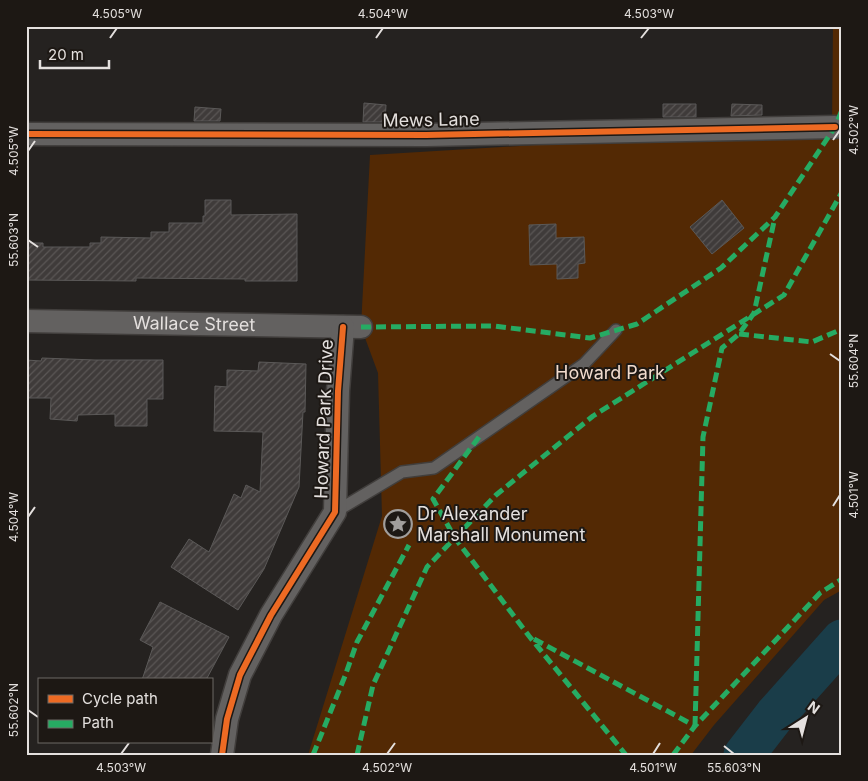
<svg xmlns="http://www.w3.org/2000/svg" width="868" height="781" font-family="Inter,sans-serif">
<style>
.green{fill:#532904}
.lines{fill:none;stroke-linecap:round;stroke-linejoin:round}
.river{stroke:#1a3d49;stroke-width:41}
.building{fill:url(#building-hatch);stroke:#5b5958}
.lane-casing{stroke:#413e3c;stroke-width:14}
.street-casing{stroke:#413e3c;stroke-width:25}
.lane{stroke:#636160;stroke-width:11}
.street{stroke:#636160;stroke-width:22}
.quiet{stroke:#26ab63;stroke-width:5;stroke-dasharray:10 5;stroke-linecap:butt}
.cycleway-casing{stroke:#1d1814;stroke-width:9}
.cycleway{stroke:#ed6a23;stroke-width:6}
.ticks{fill:none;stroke:#e4e0de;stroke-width:2}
.labels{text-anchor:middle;stroke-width:4;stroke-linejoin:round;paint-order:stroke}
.street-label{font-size:18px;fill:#e4e0de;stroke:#1d1814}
.park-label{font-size:18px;fill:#f2dcce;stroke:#1d1814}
.poi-label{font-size:18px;fill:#e4e0de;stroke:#1d1814;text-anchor:start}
.neatline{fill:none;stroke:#e4e0de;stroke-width:2}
.ticks-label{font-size:12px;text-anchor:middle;fill:#e4e0de}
</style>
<defs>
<pattern id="building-hatch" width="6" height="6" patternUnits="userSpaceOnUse" patternTransform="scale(1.25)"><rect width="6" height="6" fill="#3f3b3a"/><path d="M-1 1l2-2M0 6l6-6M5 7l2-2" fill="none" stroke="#5b5756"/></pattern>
</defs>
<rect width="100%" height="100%" fill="#252220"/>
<!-- green -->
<path class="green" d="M833,26H842V590L824,600L714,725L691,755H308L382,516L378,373L361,327L370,155L832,127Z"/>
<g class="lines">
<!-- river -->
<path class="river" d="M744,755L775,715L842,640"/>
</g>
<!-- building -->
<path class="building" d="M364,103L386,105L385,122H363Z
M663,104H696V117H663Z
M732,104L762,105V115L731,116Z
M195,107L221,109L220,121H194Z
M205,200H231V215L297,214V281H245V279L136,278V281L26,280V243H43V247H90V243H101V237L151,238V232H169V223H203V216H205Z
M722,200L744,228L712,254L690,227Z
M556,224V238L584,237L585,263L578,264V278L557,279V264L530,265L529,225Z
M42,358L95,360H163V399H147V426H115V414L78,415L77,421L50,419L51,398H26V360L41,361Z
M259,362L306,364L305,412H303L299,487L264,569L238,610L171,567L189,539L209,552L234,494L241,498L246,485L260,492L263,432L214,431L215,386L227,387V370L258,371Z
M160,602L229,637L206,680H142L153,647L140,640Z"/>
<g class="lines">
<defs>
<path id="lane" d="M335,512L402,472L434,468L584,364L616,330"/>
<g id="street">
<path d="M26,134L426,135L835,127"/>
<path id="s1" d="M26,321L361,327"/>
<path d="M222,755L227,719L240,675L271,615L335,512L338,391L343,327"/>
</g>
</defs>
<!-- lane casing -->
<use href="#lane" class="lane-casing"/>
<!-- street casing -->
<use href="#street" class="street-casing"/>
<!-- lane -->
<use href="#lane" class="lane"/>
<!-- street -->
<use href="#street" class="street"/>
<!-- quiet -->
<path class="quiet" d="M361,327L494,326L590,338L637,324L721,268L775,217L835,127L842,110
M739,334L812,342L842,329
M479,437L433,499L455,538L529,636L626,755
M534,639L695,726
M695,726L703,437L722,348L739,334L754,313L775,217
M313,755L345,676L357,642L409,545
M357,755L373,685L427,567L496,495L593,416L784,295L842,192
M673,755L695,726L820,593L842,579"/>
<defs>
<path id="cycleway" d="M26,134L426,135L835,127
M222,755L227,719L240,675L271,615L335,512L338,391L343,327"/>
</defs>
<!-- cycleway casing -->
<use href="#cycleway" class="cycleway-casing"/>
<!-- cycleway -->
<use href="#cycleway" class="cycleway"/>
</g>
<!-- ticks -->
<path class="ticks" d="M110,38L117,28M376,38L383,28M641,38L649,28M833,140L840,130M28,151L35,141M28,240L38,247M830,354L840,361M833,506L840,495M28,517L35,507M28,710L38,717M724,746L734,754M121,754L129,743M387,754L395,743M653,754L660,743"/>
<!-- icons -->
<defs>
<symbol id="sight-ring" viewBox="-11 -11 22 22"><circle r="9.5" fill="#1d1814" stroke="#a19e9c" stroke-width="1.5"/><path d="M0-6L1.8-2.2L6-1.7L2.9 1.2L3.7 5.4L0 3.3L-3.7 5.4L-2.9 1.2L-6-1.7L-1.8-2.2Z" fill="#a19e9c"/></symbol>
</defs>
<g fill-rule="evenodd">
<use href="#sight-ring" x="382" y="508" width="32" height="32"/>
</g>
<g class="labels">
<!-- street labels -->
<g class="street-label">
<text transform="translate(431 120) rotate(-1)" y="6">Mews Lane</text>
<text dy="6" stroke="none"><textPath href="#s1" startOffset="168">Wallace Street</textPath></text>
<text transform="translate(324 419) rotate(-88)" y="6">Howard Park Drive</text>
</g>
<!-- park labels -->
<g class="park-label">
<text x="610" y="379">Howard Park</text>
</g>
<!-- poi labels -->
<g class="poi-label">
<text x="417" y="520">Dr Alexander<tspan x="417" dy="21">Marshall Monument</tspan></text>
</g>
</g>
<!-- border -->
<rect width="868" height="781" fill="none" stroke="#1d1814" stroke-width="55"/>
<!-- legend -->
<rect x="38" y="678" width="175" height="65" fill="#1d1814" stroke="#6d6865"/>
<rect x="48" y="695" width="25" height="8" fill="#ed6a23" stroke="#6d6865"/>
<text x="82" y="704" font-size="15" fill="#e4e0de">Cycle path</text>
<rect x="48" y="720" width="25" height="8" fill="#26ab63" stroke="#6d6865"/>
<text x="82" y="728" font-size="15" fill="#e4e0de">Path</text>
<!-- north arrow -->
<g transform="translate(806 718) rotate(36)" stroke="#1d1814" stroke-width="4" paint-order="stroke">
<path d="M0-4L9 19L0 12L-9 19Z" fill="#e4e0de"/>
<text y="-8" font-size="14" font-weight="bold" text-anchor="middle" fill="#e4e0de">N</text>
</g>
<!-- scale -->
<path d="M40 60v8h69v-8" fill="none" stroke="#e4e0de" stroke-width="2.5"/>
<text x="48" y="60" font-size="15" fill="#e4e0de" stroke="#1d1814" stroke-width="4" paint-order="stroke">20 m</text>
<rect x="28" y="28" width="812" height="726" class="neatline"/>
<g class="ticks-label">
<text x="117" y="18">4.505°W</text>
<text x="383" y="18">4.504°W</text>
<text x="649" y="18">4.503°W</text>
<text transform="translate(854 130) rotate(-90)" y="4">4.502°W</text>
<text transform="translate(14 151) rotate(-90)" y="4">4.505°W</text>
<text transform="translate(14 240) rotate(-90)" y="4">55.603°N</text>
<text transform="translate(854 361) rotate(-90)" y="4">55.604°N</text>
<text transform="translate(854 495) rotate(-90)" y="4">4.501°W</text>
<text transform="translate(14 517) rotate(-90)" y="4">4.504°W</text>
<text transform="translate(14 710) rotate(-90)" y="4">55.602°N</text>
<text x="121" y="772">4.503°W</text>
<text x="387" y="772">4.502°W</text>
<text x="653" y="772">4.501°W</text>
<text x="734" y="772">55.603°N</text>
</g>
</svg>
